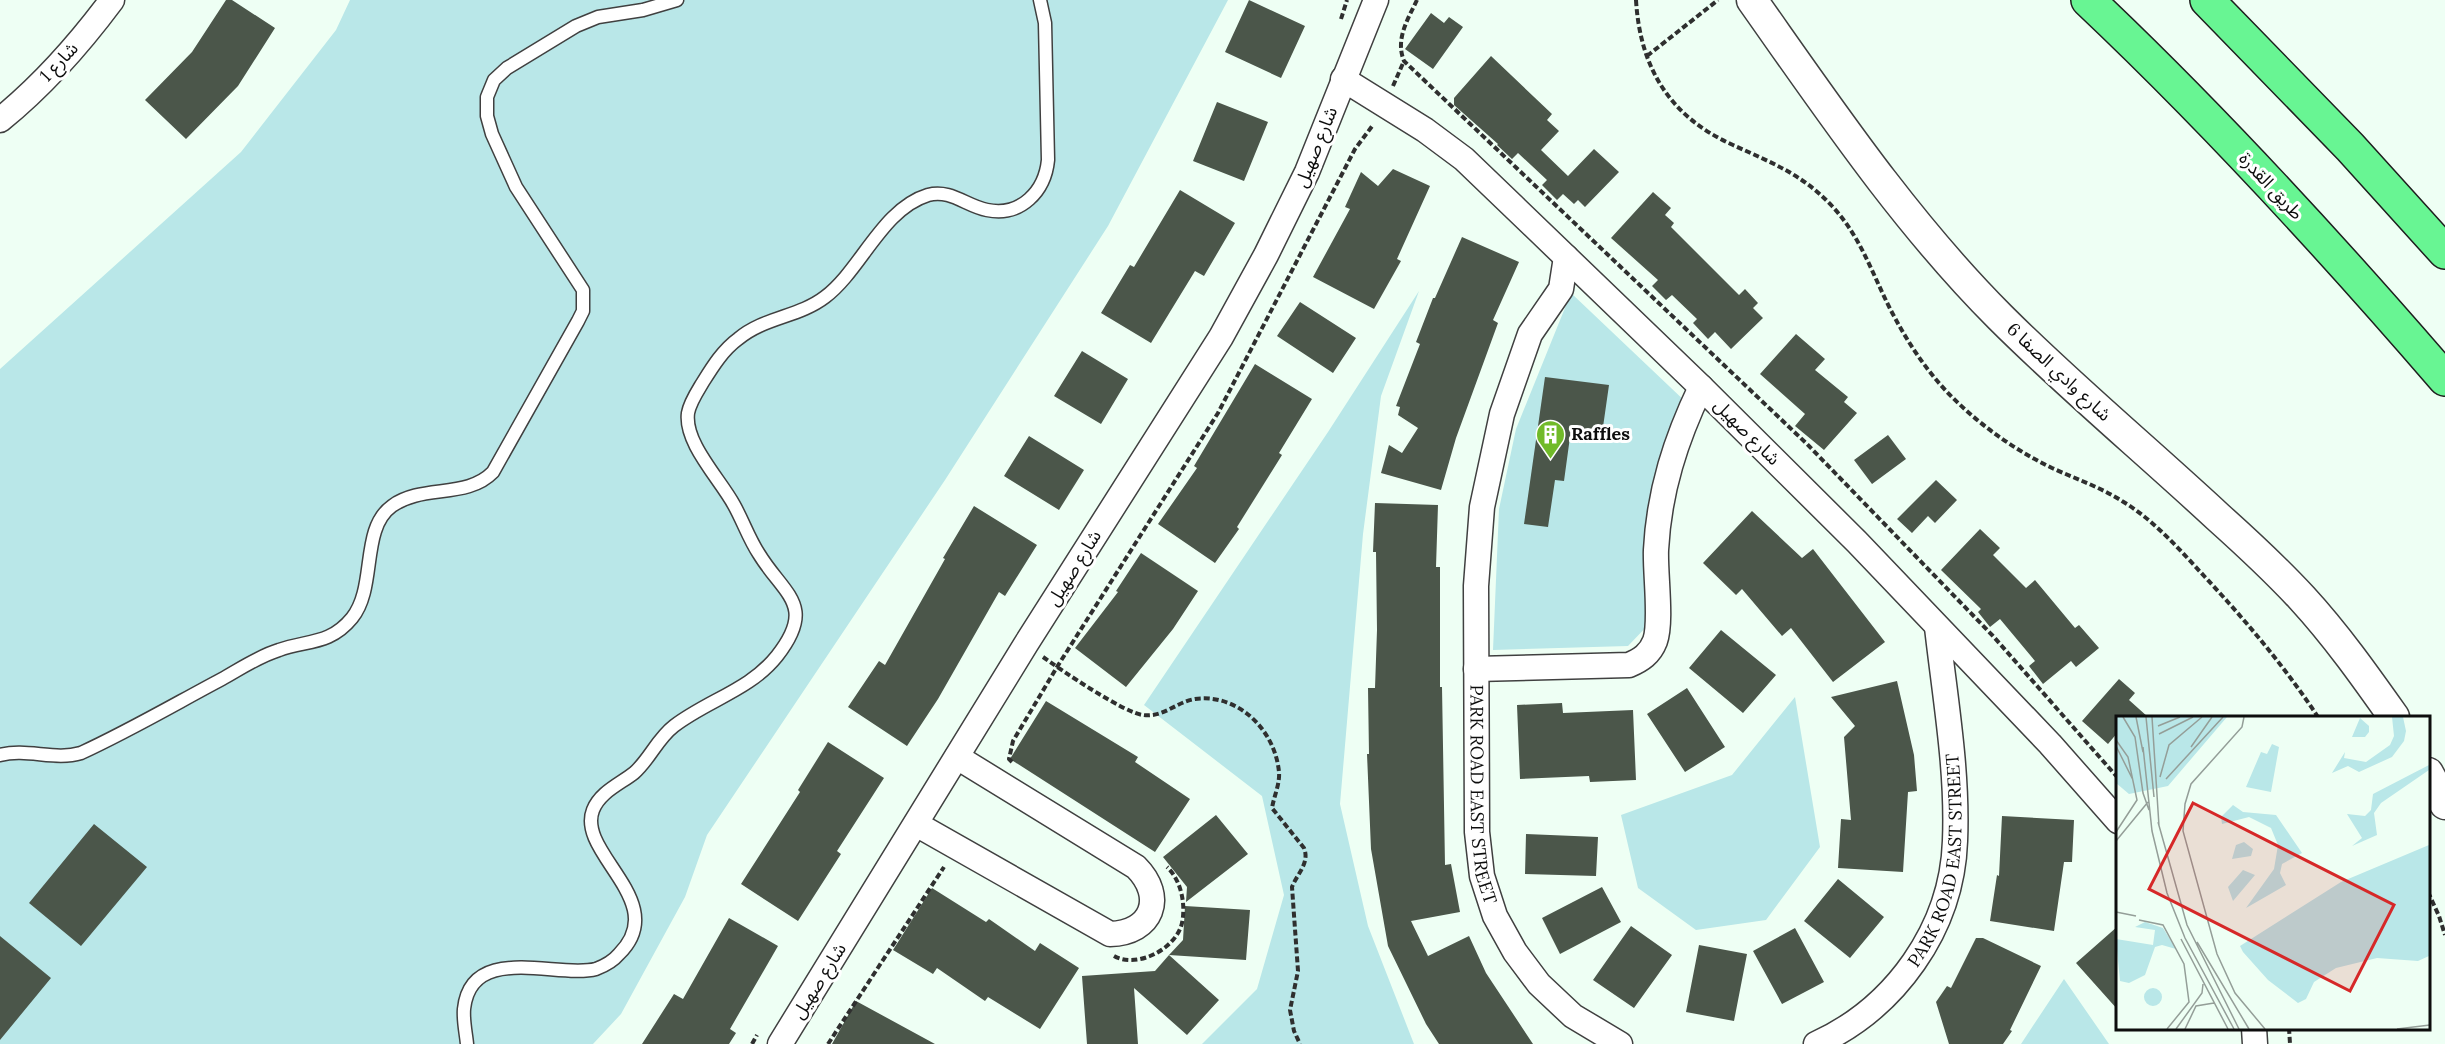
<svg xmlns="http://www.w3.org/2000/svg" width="2445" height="1044" font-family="Lora,'Noto Sans Arabic',serif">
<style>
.green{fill:#b9e7e8}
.building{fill:#4b564a}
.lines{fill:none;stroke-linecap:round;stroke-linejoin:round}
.service-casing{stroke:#404040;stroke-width:15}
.minor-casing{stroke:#404040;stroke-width:27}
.tertiary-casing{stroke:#404040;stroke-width:33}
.primary-casing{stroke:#1e1e1e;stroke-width:36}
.path{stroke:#2f2f2f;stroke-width:4;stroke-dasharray:6 3;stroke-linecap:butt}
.service{stroke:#fff;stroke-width:12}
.minor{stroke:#fff;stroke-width:24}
.tertiary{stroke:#fff;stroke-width:30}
.primary{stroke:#68f593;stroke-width:33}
.labels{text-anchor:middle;stroke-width:6;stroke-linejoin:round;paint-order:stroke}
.street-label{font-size:18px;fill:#0d0d0d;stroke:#fff}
.poi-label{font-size:18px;font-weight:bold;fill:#0d0d0d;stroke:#fff;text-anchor:start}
.inset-road{fill:none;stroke:#949e98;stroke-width:1.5}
.view{fill:#d62828;fill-opacity:0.15;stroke:#d62828;stroke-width:3}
.inset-edge{fill:none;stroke:#0d0d0d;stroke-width:3}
</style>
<rect width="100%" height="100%" fill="#eefff4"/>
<!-- green -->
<path class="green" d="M350,0H1228L1108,226L945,480L707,835L685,897L621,1014L593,1044H0V369L241,152L336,30Z
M1419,291L1381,396L1363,534L1340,804L1368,926L1414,1044H1202L1257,989L1284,895L1262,796L1144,705L1328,432Z
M1571,293L1689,405L1650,623L1628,646L1493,650L1499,509L1516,429Z
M1795,697L1820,847L1766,920L1696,930L1638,888L1621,815L1732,775Z
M2064,979L2109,1044H2021Z"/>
<!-- building -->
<path class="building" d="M226,0H232L275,28L238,86L186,139L145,100L192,52Z
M1249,0L1305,26L1281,78L1225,52Z
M1431,13L1444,23L1449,17L1463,27L1433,69L1405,49Z
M1491,56L1552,114L1547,120L1559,131L1541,150L1568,176L1594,149L1619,172L1585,207L1578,200L1574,204L1563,194L1557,200L1542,185L1547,180L1518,153L1512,159L1497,145L1498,144L1454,105V98Z
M1217,102L1268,122L1244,181L1193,161Z
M1393,169L1430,186L1397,259L1401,261L1374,309L1313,277L1350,209L1345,207L1361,172L1378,186Z
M1180,190L1235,223L1204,276L1195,271L1151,343L1101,313L1130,265L1134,267Z
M1653,192L1671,208L1665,215L1674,223L1671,227L1739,295L1745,289L1758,303L1753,308L1763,318L1731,349L1715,332L1708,339L1693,323L1697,319L1672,295L1666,300L1652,286L1658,280L1611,238Z
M1462,237L1519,262L1493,320L1498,323L1456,438L1441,490L1381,473L1389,445L1402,453L1418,428L1398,415L1400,407L1396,406L1420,344L1416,342L1433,298H1435Z
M1300,302L1356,338L1333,373L1277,336Z
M1796,334L1825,359L1815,370L1848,397L1844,402L1857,413L1824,450L1795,426L1805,414L1760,374Z
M1082,351L1128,379L1101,424L1054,396Z
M1255,364L1312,399L1279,453L1282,455L1237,527L1239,529L1215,563L1158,524L1197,468L1194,466Z
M1545,377L1609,385L1601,441L1570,437L1564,481L1555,480L1548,527L1524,524Z
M1888,435L1906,459L1872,484L1854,460Z
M1029,436L1084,470L1059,510L1004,476Z
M1936,480L1957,500L1935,523L1928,516L1912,533L1897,519Z
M1375,503L1438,505L1436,567H1440V687H1442L1445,865L1451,864L1460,912L1411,921L1428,956L1469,936L1486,973L1533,1044H1439L1426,1024L1388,946L1371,849L1367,754H1369L1368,688H1375L1377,630L1376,552H1373Z
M974,506L1037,545L1005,596L999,592L938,699L907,746L848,707L879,661L885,665L945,559L943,558Z
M1752,511L1802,558L1813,549L1885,642L1833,682L1791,628L1782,636L1742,589L1736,595L1703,563Z
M1980,529L2000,548L1993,555L2026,588L2035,580L2075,628L2079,625L2099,648L2076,667L2071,661L2043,684L2029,666L2035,661L2000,619L1990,627L1978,612L1981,609L1941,570Z
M1141,553L1198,591L1173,629L1126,687L1075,648L1118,592L1116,591Z
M1721,630L1776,675L1743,713L1689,668Z
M2119,679L2135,693L2129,700L2148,717H2118V732L2108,744L2082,721Z
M1897,681L1914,755L1917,791L1908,792L1903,872L1838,868L1841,819L1851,820L1844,737L1855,726L1831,697Z
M1687,688L1725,747L1685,772L1647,714Z
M1046,701L1138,757L1135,762L1190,799L1155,852L1010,759Z
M1562,703L1563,713L1633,710L1636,780L1590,782L1589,776L1520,779L1517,705Z
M828,742L884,778L837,851L841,854L798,921L741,884L800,792L798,790Z
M1216,815L1248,854L1186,902L1187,887L1163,857Z
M2002,816L2074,820L2072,862H2064L2054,931L1990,921L1997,875L1999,876Z
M94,824L147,867L81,946L29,903Z
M1526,834L1598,837L1596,876L1525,874Z
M1838,879L1884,917L1850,958L1804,921Z
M1602,887L1621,922L1560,954L1542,918Z
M932,888L986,922L989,919L1035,951L1040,943L1079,968L1040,1029L988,997L985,1001L937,968L933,974L893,950Z
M1185,906L1250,910L1246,960L1169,955L1183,940Z
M729,918L778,946L730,1029L736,1033L729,1044H642L674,994L683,999Z
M1631,926L1672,955L1634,1008L1593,980Z
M2118,926V1010L2076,963Z
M1795,928L1824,982L1782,1004L1753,951Z
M0,936L51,978L0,1040Z
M1976,938H1983L2041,966L2010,1030L2012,1031L2003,1044H1949L1936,1002L1947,986L1951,988Z
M1699,945L1747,954L1734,1021L1686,1012Z
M1169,955L1219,1000L1187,1035L1134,988L1138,1044H1087L1082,976L1155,971Z
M856,1001L935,1044H832Z"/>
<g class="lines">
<defs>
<path id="service" d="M0,755C27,748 55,761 81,753C129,731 175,704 222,679C240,669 259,656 279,650C307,640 330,645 352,618C377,587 360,529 392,506C422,484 467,499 493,472L578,321L583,311V290L516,187L492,134L487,116V97L494,80L507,68L576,26L598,17L643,10L677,0
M467,1044C466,1033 463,1021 464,1009C471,942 558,979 596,969C604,966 614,960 619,954C672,902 576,853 593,810C600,792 620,784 634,773C650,759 657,739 674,726C708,700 750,690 777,656C817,605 784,595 759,554C749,539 743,521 734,505C720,479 684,443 688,413C690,402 697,392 703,382C713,366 723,350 738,339C764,317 799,317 825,297C861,270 882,209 928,195C951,189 966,206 987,210C1021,217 1045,191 1048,160L1045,23L1040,0"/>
<g id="minor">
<path d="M1343,79L1425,130L1464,159L1514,207L1701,387L1857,542L2050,744L2118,821"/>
<path d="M0,120C42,86 80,43 112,0"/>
<path id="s1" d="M1566,257L1561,289L1530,334L1502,414L1482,507L1476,586L1477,832L1482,876L1495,916L1515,952L1539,984L1573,1016L1620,1044"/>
<path d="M1476,669L1629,665C1641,660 1650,654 1655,641C1662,622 1655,573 1656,550C1659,491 1676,439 1701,387"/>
<path d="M916,824L1110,934C1152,933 1166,897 1136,867L957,757"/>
<path d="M2254,1028L2255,1044"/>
<path d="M780,1044L1026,644L1221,337L1266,255L1307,172L1376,0"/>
<path id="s2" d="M1816,1044C1895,1008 1952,929 1955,841C1958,770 1945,698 1937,627"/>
</g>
<path id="tertiary" d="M1752,0C1829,109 1905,222 2000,317C2070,387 2146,450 2218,517C2247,543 2276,570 2302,598C2336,635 2365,676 2394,717
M2428,773L2445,804"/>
<path id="primary" d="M2088,0C2214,119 2332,248 2445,379
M2207,0L2350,147L2445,252"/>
</defs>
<!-- service casing -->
<use href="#service" class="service-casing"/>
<!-- minor casing -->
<use href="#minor" class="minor-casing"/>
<!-- tertiary casing -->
<use href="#tertiary" class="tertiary-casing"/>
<!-- primary casing -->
<use href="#primary" class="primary-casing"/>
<!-- path -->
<path class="path" d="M1417,0C1408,19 1395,39 1404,61L1807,444L1993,636L2118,778
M1636,0C1640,68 1670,117 1733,145C1772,163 1802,174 1832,206C1863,239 1874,280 1895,318C1910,346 1929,374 1952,397C1981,426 2015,450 2052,468C2076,479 2100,487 2122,501C2154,520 2180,550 2205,577C2246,621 2285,667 2318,717
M1341,19L1347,0
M1647,56L1718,0
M1393,86L1404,61
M1043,657C1061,670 1124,713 1143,715C1163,718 1176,702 1195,699C1238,693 1275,730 1279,772C1280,784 1274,796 1272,808L1304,848C1310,863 1297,874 1292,887L1298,971L1290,1010L1294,1031L1300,1044
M1012,762L1009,759L1013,741L1057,667L1218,413L1355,149L1373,125
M2428,892L2439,916L2445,935
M1114,956C1137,969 1176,949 1182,923C1186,904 1181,880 1167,867
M2289,1028L2290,1044
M752,1044L757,1035
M828,1044L944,867"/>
<!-- service -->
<use href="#service" class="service"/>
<!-- minor -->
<use href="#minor" class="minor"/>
<!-- tertiary -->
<use href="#tertiary" class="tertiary"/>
<!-- primary -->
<use href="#primary" class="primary"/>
</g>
<!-- icons -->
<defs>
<symbol id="building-pin" viewBox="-11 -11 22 30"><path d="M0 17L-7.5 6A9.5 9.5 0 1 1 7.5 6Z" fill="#71ba29" stroke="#fff"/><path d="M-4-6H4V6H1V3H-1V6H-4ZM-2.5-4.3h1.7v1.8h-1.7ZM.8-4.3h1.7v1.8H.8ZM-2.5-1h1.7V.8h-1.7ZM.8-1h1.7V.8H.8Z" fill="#fff"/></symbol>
</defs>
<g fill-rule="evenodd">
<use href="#building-pin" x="1534" y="418" width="33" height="45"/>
</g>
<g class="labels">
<!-- street labels -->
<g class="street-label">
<text transform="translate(59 62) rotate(-47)" y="6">شارع 1</text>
<text transform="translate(1316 147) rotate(-68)" y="6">شارع صهيل</text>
<text transform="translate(2271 186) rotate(47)" y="6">طريق القدرة</text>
<text transform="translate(2059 372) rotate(43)" y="6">شارع وادي الصفا 6</text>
<text transform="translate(1747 432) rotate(45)" y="6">شارع صهيل</text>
<text transform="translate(1074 568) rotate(-58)" y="6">شارع صهيل</text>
<text dy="6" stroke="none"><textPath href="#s1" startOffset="555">PARK ROAD EAST STREET</textPath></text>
<text dy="6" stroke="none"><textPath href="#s2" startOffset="236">PARK ROAD EAST STREET</textPath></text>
<text transform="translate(819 981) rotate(-58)" y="6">شارع صهيل</text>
</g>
<!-- poi labels -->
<g class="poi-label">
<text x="1571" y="440">Raffles</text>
</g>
</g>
<!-- overview -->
<g transform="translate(2116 716)">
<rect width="314" height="314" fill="#eefff4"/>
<path d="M0,1H111L52,70L13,78L0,67ZM276,1H287L290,15L288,25L276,41L243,56L232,50L216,57L229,36L228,42L250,46L274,29L278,20ZM244,2L253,10V16L249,21H236ZM156,28L163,31L155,76L130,71L145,36L151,38ZM313,49V54L265,87L258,97L261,119L236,130L246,122L231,98L249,100L255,94L257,78ZM117,89L127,96L160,99L186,137L166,148L164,157L170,169L130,192L158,153L162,129L155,112L133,101L106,108L105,101ZM128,126L137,133L135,140L116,143L120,129ZM313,129V240L302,245L261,242L220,252L198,266L190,283L182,287L152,264L127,236L124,230L225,166ZM127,154L139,159L117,185L112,171ZM29,206L47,212L60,233L46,229L39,231L29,259L13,267L4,265L0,223L37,229L39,214L19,211ZM28 281a9 9 0 1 1 18 0a9 9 0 1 1-18 0Z" fill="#b9e7e8"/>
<path class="inset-road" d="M7,1L19,21L27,77L33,94M20,1L27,36M30,1L38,81M36,1L43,110M128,1L126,11L75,68L69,88L67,115L101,238L119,277L149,313M42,10L64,1M43,18L77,1M0,24L12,41L21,84L0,116M0,30L17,64M27,31L36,115L51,177L69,222L118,313M75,31L96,1M44,61L53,29L86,1M50,63L107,1M42,106L71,209L123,313M0,125L32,86M0,196L20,200M23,204L47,209L68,248L73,286L51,313M65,223L112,313M81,226L133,313M60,313L86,277L87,268M69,313L80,290L98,287M281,313L314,309"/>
<path class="view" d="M77,87L278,189L234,275L33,173Z"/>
<rect width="314" height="314" class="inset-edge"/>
</g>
</svg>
